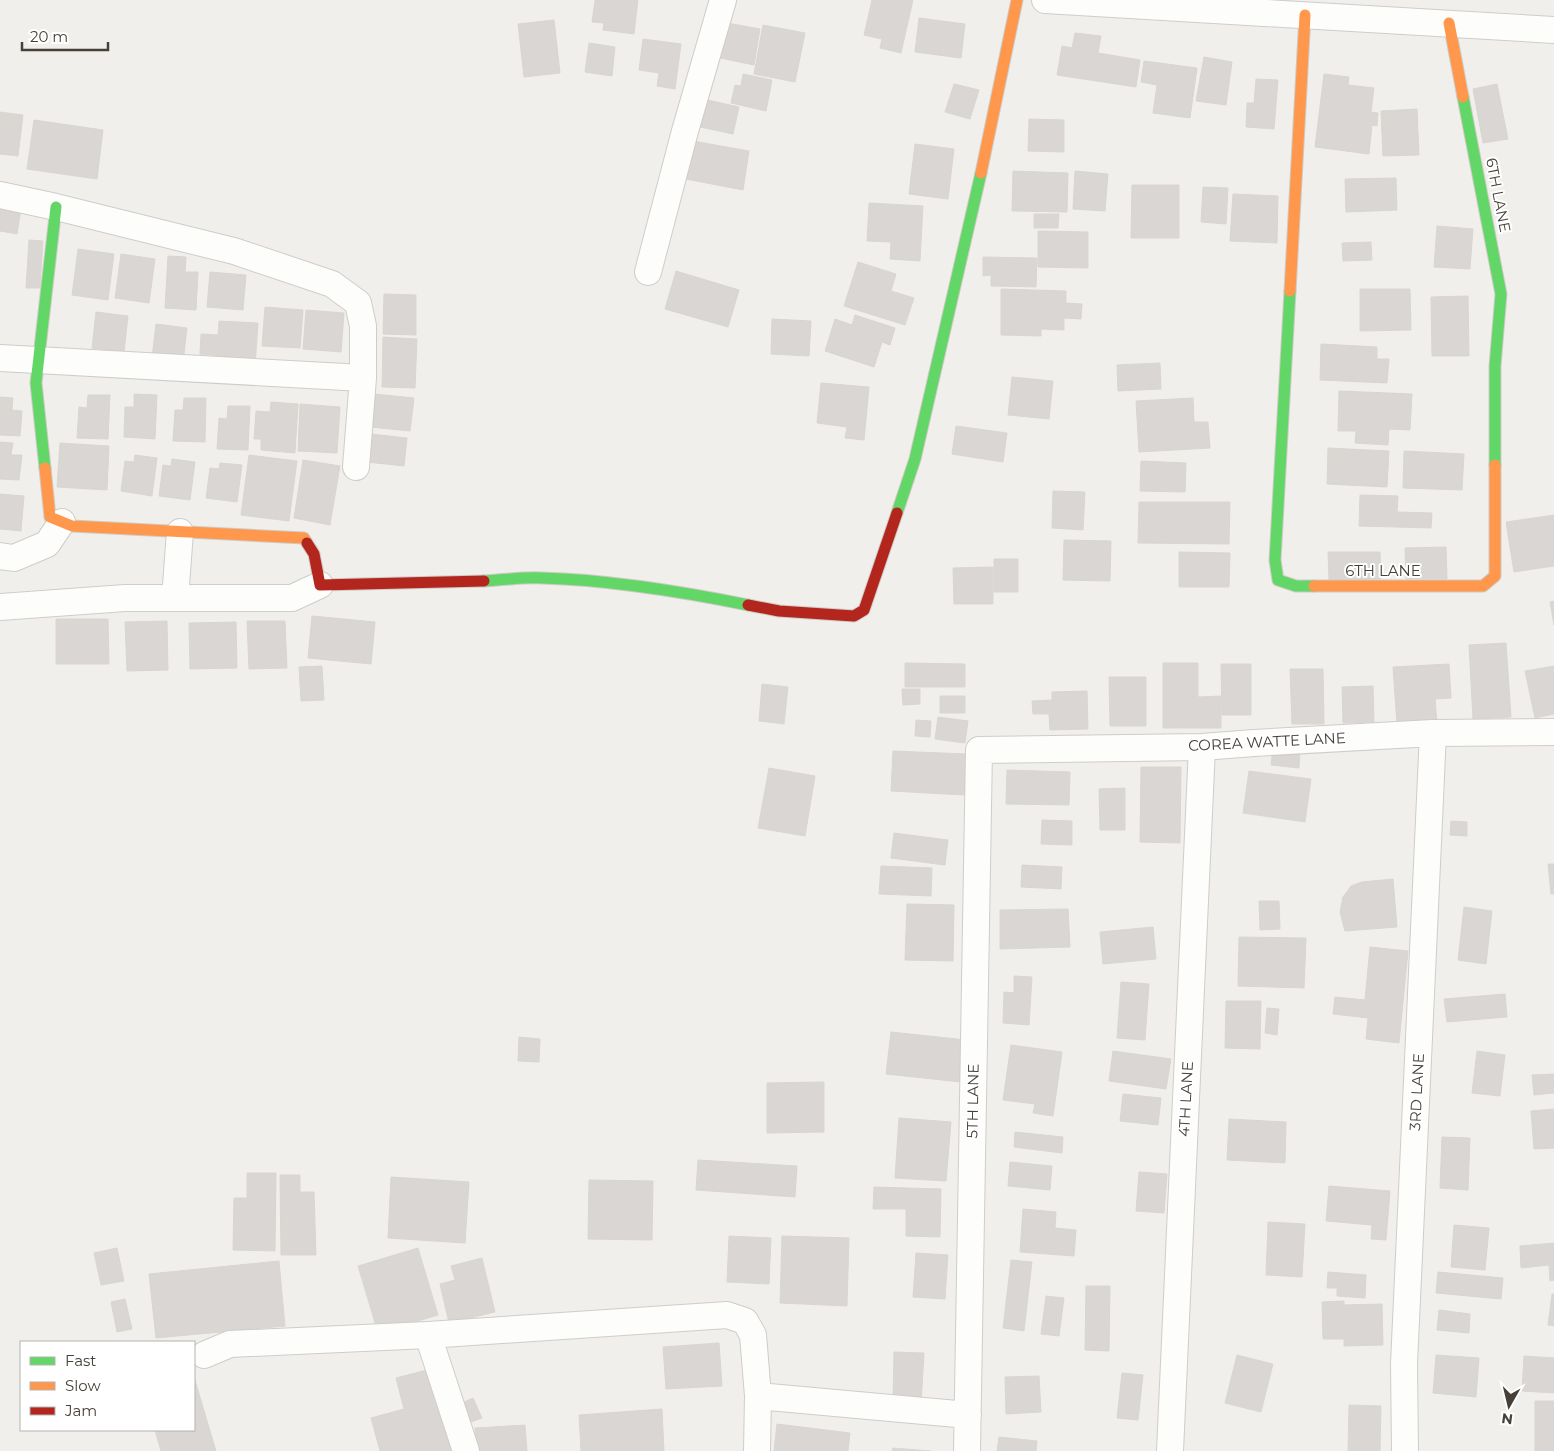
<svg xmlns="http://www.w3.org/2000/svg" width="1554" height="1451" font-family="Montserrat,sans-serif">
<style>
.building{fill:#d9d6d3;stroke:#d9d6d2}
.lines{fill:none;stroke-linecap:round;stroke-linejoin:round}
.street-casing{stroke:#cfcdca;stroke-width:28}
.fast-casing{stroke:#cfcbc4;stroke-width:13}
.slow-casing{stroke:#cfcbc4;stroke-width:13}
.jam-casing{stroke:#cfcbc4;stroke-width:13}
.street{stroke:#fdfdfc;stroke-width:26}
.fast{stroke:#63d668;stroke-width:11}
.slow{stroke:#ff974d;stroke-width:11}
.jam{stroke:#b3261e;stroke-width:11}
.labels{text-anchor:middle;stroke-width:4;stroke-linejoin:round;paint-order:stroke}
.street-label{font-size:15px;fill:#464039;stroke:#fff}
</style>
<rect width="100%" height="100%" fill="#f1efec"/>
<!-- building -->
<path class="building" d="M595,0H638L634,34L603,30L604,23L592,22Z
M872,0H913L901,53L880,48L882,39L864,35Z
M919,18L965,24L961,58L915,52Z
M554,20L560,73L524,77L518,24Z
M727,23L760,29L754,65L720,58Z
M763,25L805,33L795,82L754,74Z
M1075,33L1101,36L1098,53L1140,60L1136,87L1057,75L1062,46L1072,48Z
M643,39L681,44L675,89L657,86L659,73L639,70Z
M589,43L615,47L612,76L585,72Z
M1204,57L1232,62L1226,105L1196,101Z
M1144,61L1197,68L1190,118L1153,113L1157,85L1141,82Z
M743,74L772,80L766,111L731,103L735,85L741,86Z
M1324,74L1349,77L1348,85L1374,88L1371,112L1378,113L1377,126L1372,125L1369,154L1315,147Z
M1256,79L1278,80L1274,129L1246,127L1247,103H1254Z
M954,84L979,90L970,119L945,112Z
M1497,84L1508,139L1483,143L1473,89Z
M703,99L739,107L733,134L696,126Z
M1417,109L1419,155L1383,156L1381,111Z
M0,112L23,115L18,156L0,154Z
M1029,119L1064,120V152L1028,151Z
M34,120L103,130L97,179L27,169Z
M693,141L749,151L743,190L686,179Z
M915,144L954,149L948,199L909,194Z
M1013,171L1068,173L1067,212L1012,211Z
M1075,171L1108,174L1105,211L1073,209Z
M1396,178L1397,210L1346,212L1345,179Z
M1132,185H1179V238H1131Z
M1203,187L1228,188L1226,224L1201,222Z
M1233,194L1278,196L1277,243L1230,241Z
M869,203L923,206L920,261L890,259L891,242L867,241Z
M0,206L21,209L17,234L0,231Z
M1034,214H1059L1058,228H1034Z
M1437,226L1473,229L1470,269L1434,267Z
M1038,231L1088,232V268L1038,267Z
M29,240L43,241L40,288H26Z
M1371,242L1372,260L1343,261L1342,243Z
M78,249L114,254L108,300L72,295Z
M121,254L155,259L149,303L115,298Z
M168,256L186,257L185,272H198L196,310L165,308Z
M983,257L1037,258L1036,287L991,286V275L983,276Z
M858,262L896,274L891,291L914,298L905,325L844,306Z
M676,271L739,290L728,327L665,309Z
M210,272L246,275L243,310L207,307Z
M1001,289L1066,291V303L1082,304L1081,319L1064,318V330L1041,329V336L1001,335Z
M1360,289H1410L1411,330L1360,331Z
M384,294L416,295V335L383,334Z
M1468,296L1469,356H1432L1431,297Z
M265,307L303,310L300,348L262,346Z
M306,310L344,313L341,352L303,349Z
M96,312L128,316L124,352L92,348Z
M855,315L895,328L890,345L882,342L874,367L825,351L835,319L852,325Z
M772,319L811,321L809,356L771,354Z
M219,321L258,323L255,366L223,364L224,356L200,354L201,334L218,335Z
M156,324L187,328L183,362L152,358Z
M383,337L417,339L415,388L382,387Z
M1321,344L1377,347V359H1389L1387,383L1320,380Z
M1160,363L1161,389L1118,391L1117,365Z
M1012,377L1053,381L1049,419L1008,415Z
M821,383L869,387L864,440L845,438L847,427L817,423Z
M1339,391L1412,394L1410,430L1389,429L1388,445L1355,443L1356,431H1338Z
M134,394L157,395L155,439L124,437L125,407H134Z
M374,394L414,398L410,431L370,427Z
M88,395H110L108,439L77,438L79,407L87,408Z
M0,397L13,398L12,410L22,411L20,436L0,435Z
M184,398H206L205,442L173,441L175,410H183Z
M1193,398L1194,422H1208L1210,448L1139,452L1136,401Z
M271,402L298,404L295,453L261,450V439H254L256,411L270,412Z
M300,404L340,407L337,453L298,451Z
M228,406H250L248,450L217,449L219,418L227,419Z
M956,426L1007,433L1003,462L952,454Z
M371,434L407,438L404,466L367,462Z
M0,442L13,443L11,455H22L19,480L0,479Z
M60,443L109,446L107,490L57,487Z
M1328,448L1389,451L1387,487L1327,484Z
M1404,451L1464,454L1462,490L1403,488Z
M135,455L157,458L152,496L121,491L125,461L134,462Z
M249,455L297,461L289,521L241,515Z
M172,459L195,462L190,500L159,496L163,465L171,466Z
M303,460L340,466L330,525L294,518Z
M1141,461L1186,463L1185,492L1140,491Z
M220,463L242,465L237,502L206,498L210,468L219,469Z
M1053,491L1085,492L1083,530L1052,528Z
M0,494L24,496L21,531L0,529Z
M1360,495L1398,496L1397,512L1432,513L1431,528L1359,526Z
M1139,502H1230L1229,544L1138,543Z
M1554,515V566L1514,572L1506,522Z
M1064,540L1111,541L1110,581L1063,580Z
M1446,547L1447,579H1406L1405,548Z
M1179,552L1230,553L1229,587H1179Z
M1328,552H1380L1381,579L1329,580Z
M994,559H1018V592H994Z
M993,567V604H954L953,568Z
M1554,601V625L1550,602Z
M312,616L375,622L371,664L308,658Z
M56,619H108L109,664H56Z
M167,621L168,670L127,671L125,622Z
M247,621H285L287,668L249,669Z
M236,622L237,668L190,669L189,623Z
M1506,643L1511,717L1473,719L1469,645Z
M905,663L965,664V687H905Z
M1163,663H1198V697L1221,696V728H1163Z
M1221,664H1251V715H1222Z
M1449,664L1451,698L1435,699L1437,723L1397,725L1393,667Z
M322,666L324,700L301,701L299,667Z
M1554,666V714L1535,718L1525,671Z
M1290,669H1323L1324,724H1292Z
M1109,677H1146V726H1110Z
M762,684L788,687L784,724L759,721Z
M1373,686L1374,722L1343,723L1342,687Z
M902,689H920V704L903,705Z
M1087,691L1088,729L1050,730L1049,714H1033L1032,701L1052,700V692Z
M940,696H965V713H940Z
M938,717L968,721L965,743L935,739Z
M916,720L931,721L930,737L915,736Z
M1273,748L1300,751L1299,768L1271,765Z
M893,751L966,754L964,795L891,791Z
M1141,767H1181L1180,843L1140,842Z
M769,768L815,776L805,836L758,828Z
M1007,770L1070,772L1069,805L1006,804Z
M1249,771L1311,779L1305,822L1243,813Z
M1125,788V830H1100L1099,789Z
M1042,820L1072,821V845L1041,844Z
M1451,821L1467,822V836L1450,835Z
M894,833L948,840L945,865L891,858Z
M1548,864H1554V894H1551Z
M1022,865L1062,867L1061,889L1021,887Z
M881,866L932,868L931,896L879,894Z
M1393,879L1397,927L1345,931L1340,912L1343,897L1351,886L1362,882Z
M1259,901H1279L1280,929L1260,930Z
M907,904L954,905L953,961L905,960Z
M1464,907L1492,911L1486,964L1458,960Z
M1068,909L1070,947L1000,949V910Z
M1153,927L1156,959L1103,964L1100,932Z
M1239,937L1306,938L1304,988L1238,986Z
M1370,947L1408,951L1399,1043L1366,1039L1368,1018L1333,1014L1335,997L1365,1000Z
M1014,976L1032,977L1029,1025L1003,1023L1004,992L1014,993Z
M1121,982L1149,984L1145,1040L1117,1038Z
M1505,994L1507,1017L1447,1022L1444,999Z
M1226,1001H1261L1260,1049L1225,1048Z
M1267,1008L1279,1009L1277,1035L1265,1033Z
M891,1032L966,1040L961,1082L886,1074Z
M519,1037L540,1039L539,1062L518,1061Z
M1011,1045L1062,1052L1053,1116L1033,1113L1035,1104L1003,1100Z
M1113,1051L1171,1059L1166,1089L1109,1081Z
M1477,1051L1505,1055L1500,1096L1472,1093Z
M1554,1074V1093L1534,1095L1532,1075Z
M824,1082V1132L767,1133V1083Z
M1123,1094L1161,1098L1158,1125L1120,1121Z
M1554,1109V1148L1534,1149L1531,1111Z
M899,1118L951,1122L946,1181L895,1178Z
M1229,1119L1286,1122L1285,1163L1227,1160Z
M1015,1132L1063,1137L1062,1153L1014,1147Z
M1442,1137L1470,1138L1468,1190L1440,1188Z
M698,1160L797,1166L795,1197L696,1190Z
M1010,1162L1052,1166L1050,1190L1008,1186Z
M1139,1172L1167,1174L1164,1213L1136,1211Z
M247,1173H276L275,1251L233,1250L234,1198H247Z
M280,1175H300V1192H314L316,1255H281Z
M391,1177L469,1182L465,1243L388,1238Z
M589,1180L653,1181L652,1240L588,1239Z
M1329,1186L1390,1191L1386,1240L1371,1239L1372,1225L1326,1221Z
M874,1187L941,1189L940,1237L906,1236V1209H873Z
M1023,1209L1056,1212L1055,1228L1076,1230L1074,1256L1020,1252Z
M1268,1222L1305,1224L1302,1277L1266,1275Z
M1454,1225L1489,1228L1485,1270L1451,1267Z
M729,1236L771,1238L769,1284L727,1282Z
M782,1236L849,1238L847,1306L780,1303Z
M1554,1243V1280L1550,1281L1549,1265L1521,1268L1520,1246Z
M117,1248L124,1281L101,1285L94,1253Z
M418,1248L438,1315L378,1333L358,1266Z
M916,1253L948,1255L945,1299L913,1297Z
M482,1258L495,1312L449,1323L440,1284L455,1280L451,1266Z
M1011,1260L1032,1262L1024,1331L1003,1328Z
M279,1261L285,1326L156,1338L149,1274Z
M1328,1272L1366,1275L1365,1298L1337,1296V1288H1327Z
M1438,1272L1503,1278L1501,1299L1436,1293Z
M1086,1286H1110L1109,1351L1085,1350Z
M1552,1294H1554V1326L1548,1325Z
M1046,1296L1064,1298L1059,1336L1041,1334Z
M125,1299L132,1329L117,1332L111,1302Z
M1344,1301V1305L1382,1304L1383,1345L1344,1346V1339H1323L1322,1302Z
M1439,1310L1470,1314L1469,1333L1437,1330Z
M719,1343L722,1386L666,1389L663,1347Z
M894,1352L924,1353L921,1404L893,1403Z
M1237,1355L1273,1364L1261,1412L1225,1403Z
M1436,1355L1479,1358L1476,1397L1433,1393Z
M1524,1356L1554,1358V1393L1522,1391Z
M431,1369L454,1451H380L371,1418L404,1409L396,1378Z
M1122,1373L1143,1375L1138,1420L1117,1418Z
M1039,1376L1041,1412L1006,1414L1005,1377Z
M194,1377L216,1451H161L155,1430H194Z
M473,1398L482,1418L471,1422L462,1403Z
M1535,1401H1554V1451H1535Z
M1349,1405L1381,1406L1380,1451H1348Z
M662,1409L664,1451H581L579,1415Z
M777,1424L850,1433L848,1451H774Z
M525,1425L527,1451H476L475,1428Z
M999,1437L1037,1441L1036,1451H997Z
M893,1448L931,1451H892Z"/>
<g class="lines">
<defs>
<path id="street" d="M1045,0L1554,30
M0,195L56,207L234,251L332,284L358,303L363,326V378L356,467
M648,272L685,131L723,0
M0,358L363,378
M0,556L14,558L47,544L62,522
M175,598L180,532
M0,607L125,598H292L320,585
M428,1335L466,1451
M204,1355L230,1344L428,1335L727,1315L745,1321L753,1335L758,1396L757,1451
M758,1396L968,1415
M967,1451L979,750L1202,747L1254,743L1433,733L1554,732
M1170,1451L1202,747
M1405,1451L1404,1364L1433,733"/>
<path id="fast" d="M1463,97L1501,294L1495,366V465
M1290,291L1275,560L1278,580L1296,586H1314
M45,468L36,383L56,207
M897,513L915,459L981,173
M484,581C503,580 522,577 542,578C611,580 679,591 748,605"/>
<path id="slow" d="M1449,23L1463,97
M981,173L1017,0
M1290,291L1305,15
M45,468L50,517L72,526L304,538L307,543
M1314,586H1483L1495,576V465"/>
<path id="jam" d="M307,543L314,554L320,585L484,581
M748,605L779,611L854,616L864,610L897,513"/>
</defs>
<!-- street casing -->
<use href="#street" class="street-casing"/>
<!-- fast casing -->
<use href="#fast" class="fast-casing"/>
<!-- slow casing -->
<use href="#slow" class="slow-casing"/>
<!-- jam casing -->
<use href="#jam" class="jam-casing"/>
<!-- street -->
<use href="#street" class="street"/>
<!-- fast -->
<use href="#fast" class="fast"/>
<!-- slow -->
<use href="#slow" class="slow"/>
<!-- jam -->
<use href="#jam" class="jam"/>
</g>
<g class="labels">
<!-- street labels -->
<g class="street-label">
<text transform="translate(1498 195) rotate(79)" y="5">6TH LANE</text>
<text x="1383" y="576">6TH LANE</text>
<text transform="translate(1267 742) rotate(-3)" y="5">COREA WATTE LANE</text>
<text transform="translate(1417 1092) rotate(-87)" y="5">3RD LANE</text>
<text transform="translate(1186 1099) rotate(-87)" y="5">4TH LANE</text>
<text transform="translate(973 1101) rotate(-89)" y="5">5TH LANE</text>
</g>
</g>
<!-- legend -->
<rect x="20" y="1341" width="175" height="90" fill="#ffffff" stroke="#b5b3b0"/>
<rect x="30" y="1357" width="25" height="8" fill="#63d668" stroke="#b5b3b0"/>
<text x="65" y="1366" font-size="15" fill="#464039">Fast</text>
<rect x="30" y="1382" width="25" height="8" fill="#ff974d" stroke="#b5b3b0"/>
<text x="65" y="1391" font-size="15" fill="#464039">Slow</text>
<rect x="30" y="1407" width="25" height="8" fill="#b3261e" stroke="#b5b3b0"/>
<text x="65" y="1416" font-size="15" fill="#464039">Jam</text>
<!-- north arrow -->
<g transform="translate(1509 1406) rotate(188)" stroke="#ffffff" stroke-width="4" paint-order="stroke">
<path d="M0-4L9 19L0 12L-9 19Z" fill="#464039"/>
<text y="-8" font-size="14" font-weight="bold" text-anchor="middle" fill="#464039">N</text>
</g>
<!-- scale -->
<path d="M22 42v8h86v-8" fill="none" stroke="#464039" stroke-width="2.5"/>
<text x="30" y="42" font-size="15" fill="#464039" stroke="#ffffff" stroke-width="4" paint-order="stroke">20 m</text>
</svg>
